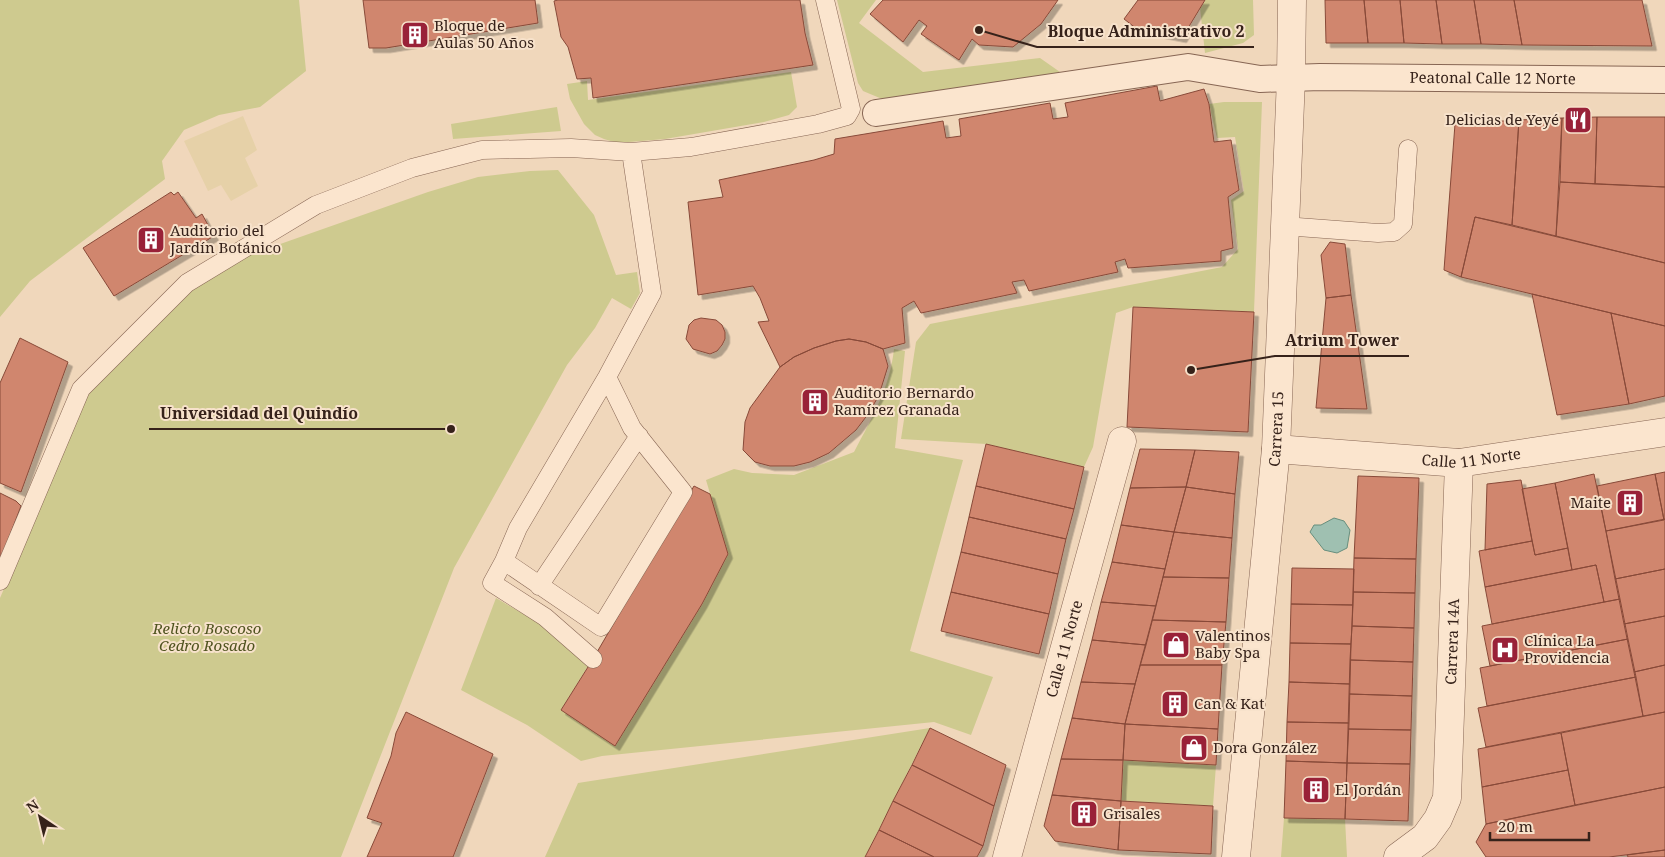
<svg xmlns="http://www.w3.org/2000/svg" width="1665" height="857" font-family="'Noto Serif',serif">
<style>
.farmland{fill:#e6d1a8}
.green{fill:#ceca8f}
.water{fill:#9fc0b1;stroke:#678e7d}
.building{fill:#d0866e;stroke:#884a39;filter:url(#shadow)}
.lines{fill:none;stroke-linecap:round;stroke-linejoin:round}
.service-casing{stroke:#876654;stroke-width:19}
.pedestrian-casing{stroke:#876654;stroke-width:28}
.minor-casing{stroke:#876654;stroke-width:29}
.tertiary-casing{stroke:#876654;stroke-width:29}
.service{stroke:#fbe5ce;stroke-width:18}
.pedestrian{stroke:#fbe5ce;stroke-width:26}
.minor{stroke:#fbe5ce;stroke-width:28}
.tertiary{stroke:#fbe5ce;stroke-width:28}
.labels{text-anchor:middle;stroke-width:4;stroke-linejoin:round;paint-order:stroke}
.poi-label{font-size:15px;fill:#36221a;stroke:#f7e2cb;text-anchor:start}
.street-label{font-size:15px;fill:#36221a;stroke:#f7e2cb}
.park-label{font-size:15px;font-style:italic;fill:#4f531f;stroke:#f7e2cb}
.leader{fill:none;stroke:#36221a;stroke-width:2}
.callout-dot{fill:#36221a;stroke:#f7e2cb;stroke-width:2}
.callout-label{font-size:16px;text-anchor:middle;font-weight:bold;fill:#36221a;stroke:#f7e2cb;stroke-width:4;stroke-linejoin:round;paint-order:stroke}
</style>
<defs>
<filter id="shadow"><feDropShadow dx="4.5" dy="4.5" stdDeviation="0" flood-color="#0004"/></filter>
</defs>
<rect width="100%" height="100%" fill="#f0d7bb"/>
<!-- farmland -->
<path class="farmland" d="M243,116L257,150L245,158L258,186L231,201L221,185L208,191L184,141Z"/>
<!-- green -->
<path class="green" d="M0,0H299L306,71L260,107L219,115L184,130L162,161L165,179L30,281L0,317Z
M837,0H876L859,23L923,72L1040,58L1070,79L887,101L863,91L858,83Z
M1205,0H1253L1254,35L1243,43L1205,53L1200,8Z
M791,72L797,107L789,115L764,122L665,139L617,143L604,139L595,135L584,124L570,99L567,84L587,81L588,100Z
M1224,102H1262L1254,312L1133,307L1116,313L1093,447L1084,467L986,444L901,439L916,342L930,324L1222,267L1238,249L1231,200L1244,191L1235,137L1217,138L1209,104Z
M557,107L561,131L453,139L451,124Z
M558,170L594,215L616,275L637,272L640,293L631,309L612,298L595,328L567,365L454,568L341,857H0V598L22,547L84,391L188,288L243,257L428,192L478,177L530,171Z
M894,349L905,351L895,448L963,460L910,651L993,677L971,735L934,722L602,756L581,761L527,725L461,690L496,598L537,622L588,666L561,710L615,745L702,604L728,554L706,480L734,469L752,473L794,475L854,452C872,418 890,387 894,349Z
M930,728L865,857H545L578,783Z
M1123,760L1216,765L1213,806L1121,801Z
M1284,818L1345,819L1347,857H1281Z"/>
<!-- water -->
<path class="water" d="M1334,518L1344,521L1350,530L1347,548L1337,553L1324,550L1310,532L1314,525H1321Z"/>
<!-- building -->
<path class="building" d="M363,0H535L538,23L386,48H369Z
M558,0H800L805,33L813,65L593,98L591,78L577,79L568,47L561,37L554,1Z
M883,0H1058L1041,24L1013,47L979,45L972,39L959,60L921,34L927,26L919,20L903,42L870,14Z
M1138,0H1205L1182,38L1137,29L1124,19Z
M1325,0H1364L1368,43H1326Z
M1364,0H1400L1404,43H1368Z
M1400,0H1436L1442,44L1404,43Z
M1436,0H1474L1481,44H1442Z
M1474,0H1514L1522,45L1481,44Z
M1514,0H1642L1652,46L1522,45Z
M1157,86L1160,101L1204,89L1209,104L1214,142L1231,140L1239,190L1228,197L1233,248L1221,251V261L1128,268L1125,259L1115,262L1118,272L1029,291L1024,280L1012,282L1017,293L921,313L914,301L902,308L905,343L883,349L866,342L849,339L836,341L814,348L794,357L780,367L758,322L769,321L760,298L753,286L698,295L688,202L723,197L719,180L814,160L834,154L835,139L943,121L946,138L961,136L959,119L1050,103L1053,119L1068,117L1065,103Z
M1597,117L1595,184L1560,182L1562,118Z
M1597,117H1665V187L1595,184Z
M1562,118L1556,236L1512,225L1519,120Z
M1519,120L1512,225L1475,217L1461,277L1444,270L1455,124Z
M1560,182L1665,187V263L1556,236Z
M171,192L174,195L178,192L196,218L202,214L214,236L114,296L83,248Z
M1475,217L1665,263V326L1461,277Z
M1330,242L1345,244L1351,295L1326,298L1321,255Z
M1532,294L1611,313L1629,404L1557,415Z
M1351,295L1367,409L1316,408L1326,298Z
M1133,307L1254,312L1248,432L1127,427Z
M1611,313L1665,326V396L1629,404Z
M701,318L716,320L722,325L725,332V339L722,345L717,351L710,354L693,349L686,339L689,325L694,320Z
M20,338L68,362L21,492L0,483V383Z
M849,339L866,342L883,349L888,366L879,395L869,413L856,430L829,453L810,462L794,466H770L755,462L743,450L745,422L750,408L780,367L794,357L814,348L836,341Z
M986,444L1084,467L1074,509L976,486Z
M1140,449L1195,450L1186,487L1130,488Z
M1195,450L1239,452L1235,494L1186,487Z
M1665,472V519L1664,520L1655,474Z
M1594,474L1620,599L1604,602L1596,565L1572,570L1555,483Z
M1655,474L1664,520L1606,531L1597,486Z
M1358,476L1419,478L1416,559L1354,558Z
M1521,480L1532,541L1485,550L1487,484Z
M1555,483L1568,548L1535,555L1522,489Z
M694,486L710,494L728,554L702,604L615,746L561,710L593,659Z
M976,486L1074,509L1066,539L969,517Z
M1186,487L1174,532L1121,525L1130,488Z
M1186,487L1235,494L1232,538L1174,532Z
M0,493L16,501L21,506L0,561Z
M969,517L1066,539L1058,574L961,552Z
M1665,519V569L1615,579L1606,531Z
M1121,525L1174,532L1165,569L1112,562Z
M1174,532L1232,538L1229,578L1163,577Z
M1532,541L1535,555L1568,548L1572,570L1485,587L1479,551Z
M961,552L1058,574L1049,614L951,592Z
M1354,558L1416,559L1415,593L1353,592Z
M1112,562L1165,569L1156,606L1101,602Z
M1596,565L1604,602L1492,624L1485,587Z
M1292,568L1354,569L1353,605L1291,604Z
M1665,569V616L1624,624L1615,579Z
M1163,577L1229,578L1226,622L1152,620Z
M951,592L1049,614L1039,654L941,631Z
M1353,592L1415,593L1414,628L1352,626Z
M1620,599L1628,639L1490,666L1482,626Z
M1101,602L1156,606L1146,645L1092,640Z
M1291,604L1353,605L1351,644L1290,643Z
M1665,616V665L1634,672L1624,624Z
M1152,620L1226,622L1222,665H1140Z
M1352,626L1414,628L1413,662L1350,660Z
M1628,639L1636,677L1487,706L1480,668Z
M1092,640L1146,645L1135,684L1081,682Z
M1290,643L1351,644L1350,684L1289,682Z
M1350,660L1413,662L1412,696L1349,694Z
M1140,665H1222L1218,729L1125,724Z
M1665,665V712L1643,716L1634,672Z
M1636,677L1643,716L1486,747L1478,708Z
M1081,682L1135,684L1125,724L1072,718Z
M1289,682L1350,684L1349,723L1287,722Z
M1349,694L1412,696L1411,730L1348,729Z
M406,712L493,754L453,857H367L382,823L367,818L391,756L396,733Z
M1665,712V787L1575,805L1561,733Z
M1072,718L1125,724L1123,760L1061,759Z
M1287,722L1349,723L1347,763L1286,761Z
M1125,724L1218,729L1216,765L1123,760Z
M930,728L1006,765L994,806L912,765Z
M1348,729L1411,730L1410,764L1347,763Z
M1561,733L1568,770L1482,787L1478,749Z
M1061,759L1123,760L1121,801L1052,795Z
M1286,761L1347,763L1345,819L1284,818Z
M1347,763L1410,764L1408,821L1345,819Z
M912,765L994,806L983,846L893,801Z
M1568,770L1575,805L1486,824L1482,787Z
M1665,787V850L1609,857H1486L1476,842L1486,824Z
M1052,795L1121,801L1118,850L1055,841L1044,826Z
M893,801L983,846L977,857H934L879,830Z
M1121,801L1213,806L1211,854L1118,850Z
M879,830L934,857H865Z
M1665,850V857H1628L1627,855Z"/>
<g class="lines">
<defs>
<path id="service" d="M1284,226L1378,233L1394,232L1403,224L1408,149
M504,561L601,627L683,492L632,428L607,377
M0,581L81,389L187,283L316,205L412,168L482,150L571,148L631,152L691,147L818,124L847,116L851,109L825,0
M539,586L639,436
M593,659L545,617L492,583L504,561L518,528L607,377L652,293L631,152"/>
<g id="pedestrian">
<path id="s1" d="M876,113L1188,67L1260,79L1320,77L1665,80"/>
</g>
<g id="minor">
<path id="s2" d="M1276,449L1459,463L1665,432"/>
<path id="s3" d="M1007,857L1122,441"/>
<path id="s4" d="M1398,857L1425,837L1438,819L1447,798L1459,463"/>
</g>
<g id="tertiary">
<path id="s5" d="M1236,857L1276,449L1291,78L1292,0"/>
</g>
</defs>
<!-- service casing -->
<use href="#service" class="service-casing"/>
<!-- pedestrian casing -->
<use href="#pedestrian" class="pedestrian-casing"/>
<!-- minor casing -->
<use href="#minor" class="minor-casing"/>
<!-- tertiary casing -->
<use href="#tertiary" class="tertiary-casing"/>
<!-- service -->
<use href="#service" class="service"/>
<!-- pedestrian -->
<use href="#pedestrian" class="pedestrian"/>
<!-- minor -->
<use href="#minor" class="minor"/>
<!-- tertiary -->
<use href="#tertiary" class="tertiary"/>
</g>
<!-- icons -->
<defs>
<symbol id="building-square" viewBox="-11 -11 22 22"><rect x="-9" y="-9" width="18" height="18" rx="4" fill="#992138" stroke="#f7e2cb"/><path d="M-4-6H4V6H1V3H-1V6H-4ZM-2.5-4.3h1.7v1.8h-1.7ZM.8-4.3h1.7v1.8H.8ZM-2.5-1h1.7V.8h-1.7ZM.8-1h1.7V.8H.8Z" fill="#fff"/></symbol>
<symbol id="restaurant-square" viewBox="-11 -11 22 22"><rect x="-9" y="-9" width="18" height="18" rx="4" fill="#992138" stroke="#f7e2cb"/><path d="M-5-6h1v4h1v-4h1v4h1v-4h1v5L-1.5 .5V6h-2V.5L-5-1ZM5-6V6H3V1.5H1.5Q1.5-4 5-6Z" fill="#fff"/></symbol>
<symbol id="shop-square" viewBox="-11 -11 22 22"><rect x="-9" y="-9" width="18" height="18" rx="4" fill="#992138" stroke="#f7e2cb"/><path d="M-5-2.5h2.3a2.7 3.5 0 0 1 5.4 0H5L5.5 6h-11ZM-1.5-2.5h3a1.5 2.3 0 0 0-3 0Z" fill="#fff"/></symbol>
<symbol id="hospital-square" viewBox="-11 -11 22 22"><rect x="-9" y="-9" width="18" height="18" rx="4" fill="#992138" stroke="#f7e2cb"/><path d="M-5-5h3v3.5h4V-5h3V5h-3V1.5h-4V5h-3Z" fill="#fff"/></symbol>
</defs>
<g fill-rule="evenodd">
<use href="#building-square" x="399" y="19" width="32" height="32"/>
<use href="#restaurant-square" x="1562" y="104" width="32" height="32"/>
<use href="#building-square" x="135" y="224" width="32" height="32"/>
<use href="#building-square" x="799" y="386" width="32" height="32"/>
<use href="#building-square" x="1614" y="487" width="32" height="32"/>
<use href="#shop-square" x="1160" y="629" width="32" height="32"/>
<use href="#hospital-square" x="1489" y="634" width="32" height="32"/>
<use href="#building-square" x="1159" y="688" width="32" height="32"/>
<use href="#shop-square" x="1178" y="732" width="32" height="32"/>
<use href="#building-square" x="1300" y="774" width="32" height="32"/>
<use href="#building-square" x="1068" y="798" width="32" height="32"/>
</g>
<g class="labels">
<!-- poi labels -->
<g class="poi-label">
<text x="434" y="31">Bloque de<tspan x="434" dy="17">Aulas 50 Años</tspan></text>
<text x="1559" y="125" text-anchor="end">Delicias de Yeyé</text>
<text x="170" y="236">Auditorio del<tspan x="170" dy="17">Jardín Botánico</tspan></text>
<text x="834" y="398">Auditorio Bernardo<tspan x="834" dy="17">Ramírez Granada</tspan></text>
<text x="1611" y="508" text-anchor="end">Maite</text>
<text x="1195" y="641">Valentinos<tspan x="1195" dy="17">Baby Spa</tspan></text>
<text x="1524" y="646">Clínica La<tspan x="1524" dy="17">Providencia</tspan></text>
<text x="1194" y="709">Can &amp; Kat</text>
<text x="1213" y="753">Dora González</text>
<text x="1335" y="795">El Jordán</text>
<text x="1103" y="819">Grisales</text>
</g>
<!-- street labels -->
<g class="street-label">
<text dy="5" stroke="none"><textPath href="#s1" startOffset="621">Peatonal Calle 12 Norte</textPath></text>
<text dy="5" stroke="none"><textPath href="#s5" startOffset="430">Carrera 15</textPath></text>
<text dy="5" stroke="none"><textPath href="#s2" startOffset="196">Calle 11 Norte</textPath></text>
<text dy="5" stroke="none"><textPath href="#s4" startOffset="235">Carrera 14A</textPath></text>
<text dy="5" stroke="none"><textPath href="#s3" startOffset="216">Calle 11 Norte</textPath></text>
</g>
<!-- park labels -->
<g class="park-label">
<text x="207" y="634">Relicto Boscoso<tspan x="207" dy="17">Cedro Rosado</tspan></text>
</g>
</g>
<!-- callouts -->
<path class="leader" d="M979 30L1037 47H1254M1191 370L1275 356H1409M451 429L368 429H149"/>
<g class="callout-dot">
<circle cx="979" cy="30" r="5"/>
<circle cx="1191" cy="370" r="5"/>
<circle cx="451" cy="429" r="5"/>
</g>
<g class="callout-label">
<text x="1146" y="37">Bloque Administrativo 2</text>
<text x="1342" y="346">Atrium Tower</text>
<text x="259" y="419">Universidad del Quindío</text>
</g>
<!-- north arrow -->
<g transform="translate(40 817) rotate(325)" stroke="#f7e2cb" stroke-width="4" paint-order="stroke">
<path d="M0-4L9 19L0 12L-9 19Z" fill="#36221a"/>
<text y="-8" font-size="14" font-weight="bold" text-anchor="middle" fill="#36221a">N</text>
</g>
<!-- scale -->
<path d="M1490 832v8h99v-8" fill="none" stroke="#36221a" stroke-width="2.5"/>
<text x="1498" y="832" font-size="15" fill="#36221a" stroke="#f7e2cb" stroke-width="4" paint-order="stroke">20 m</text>
</svg>
